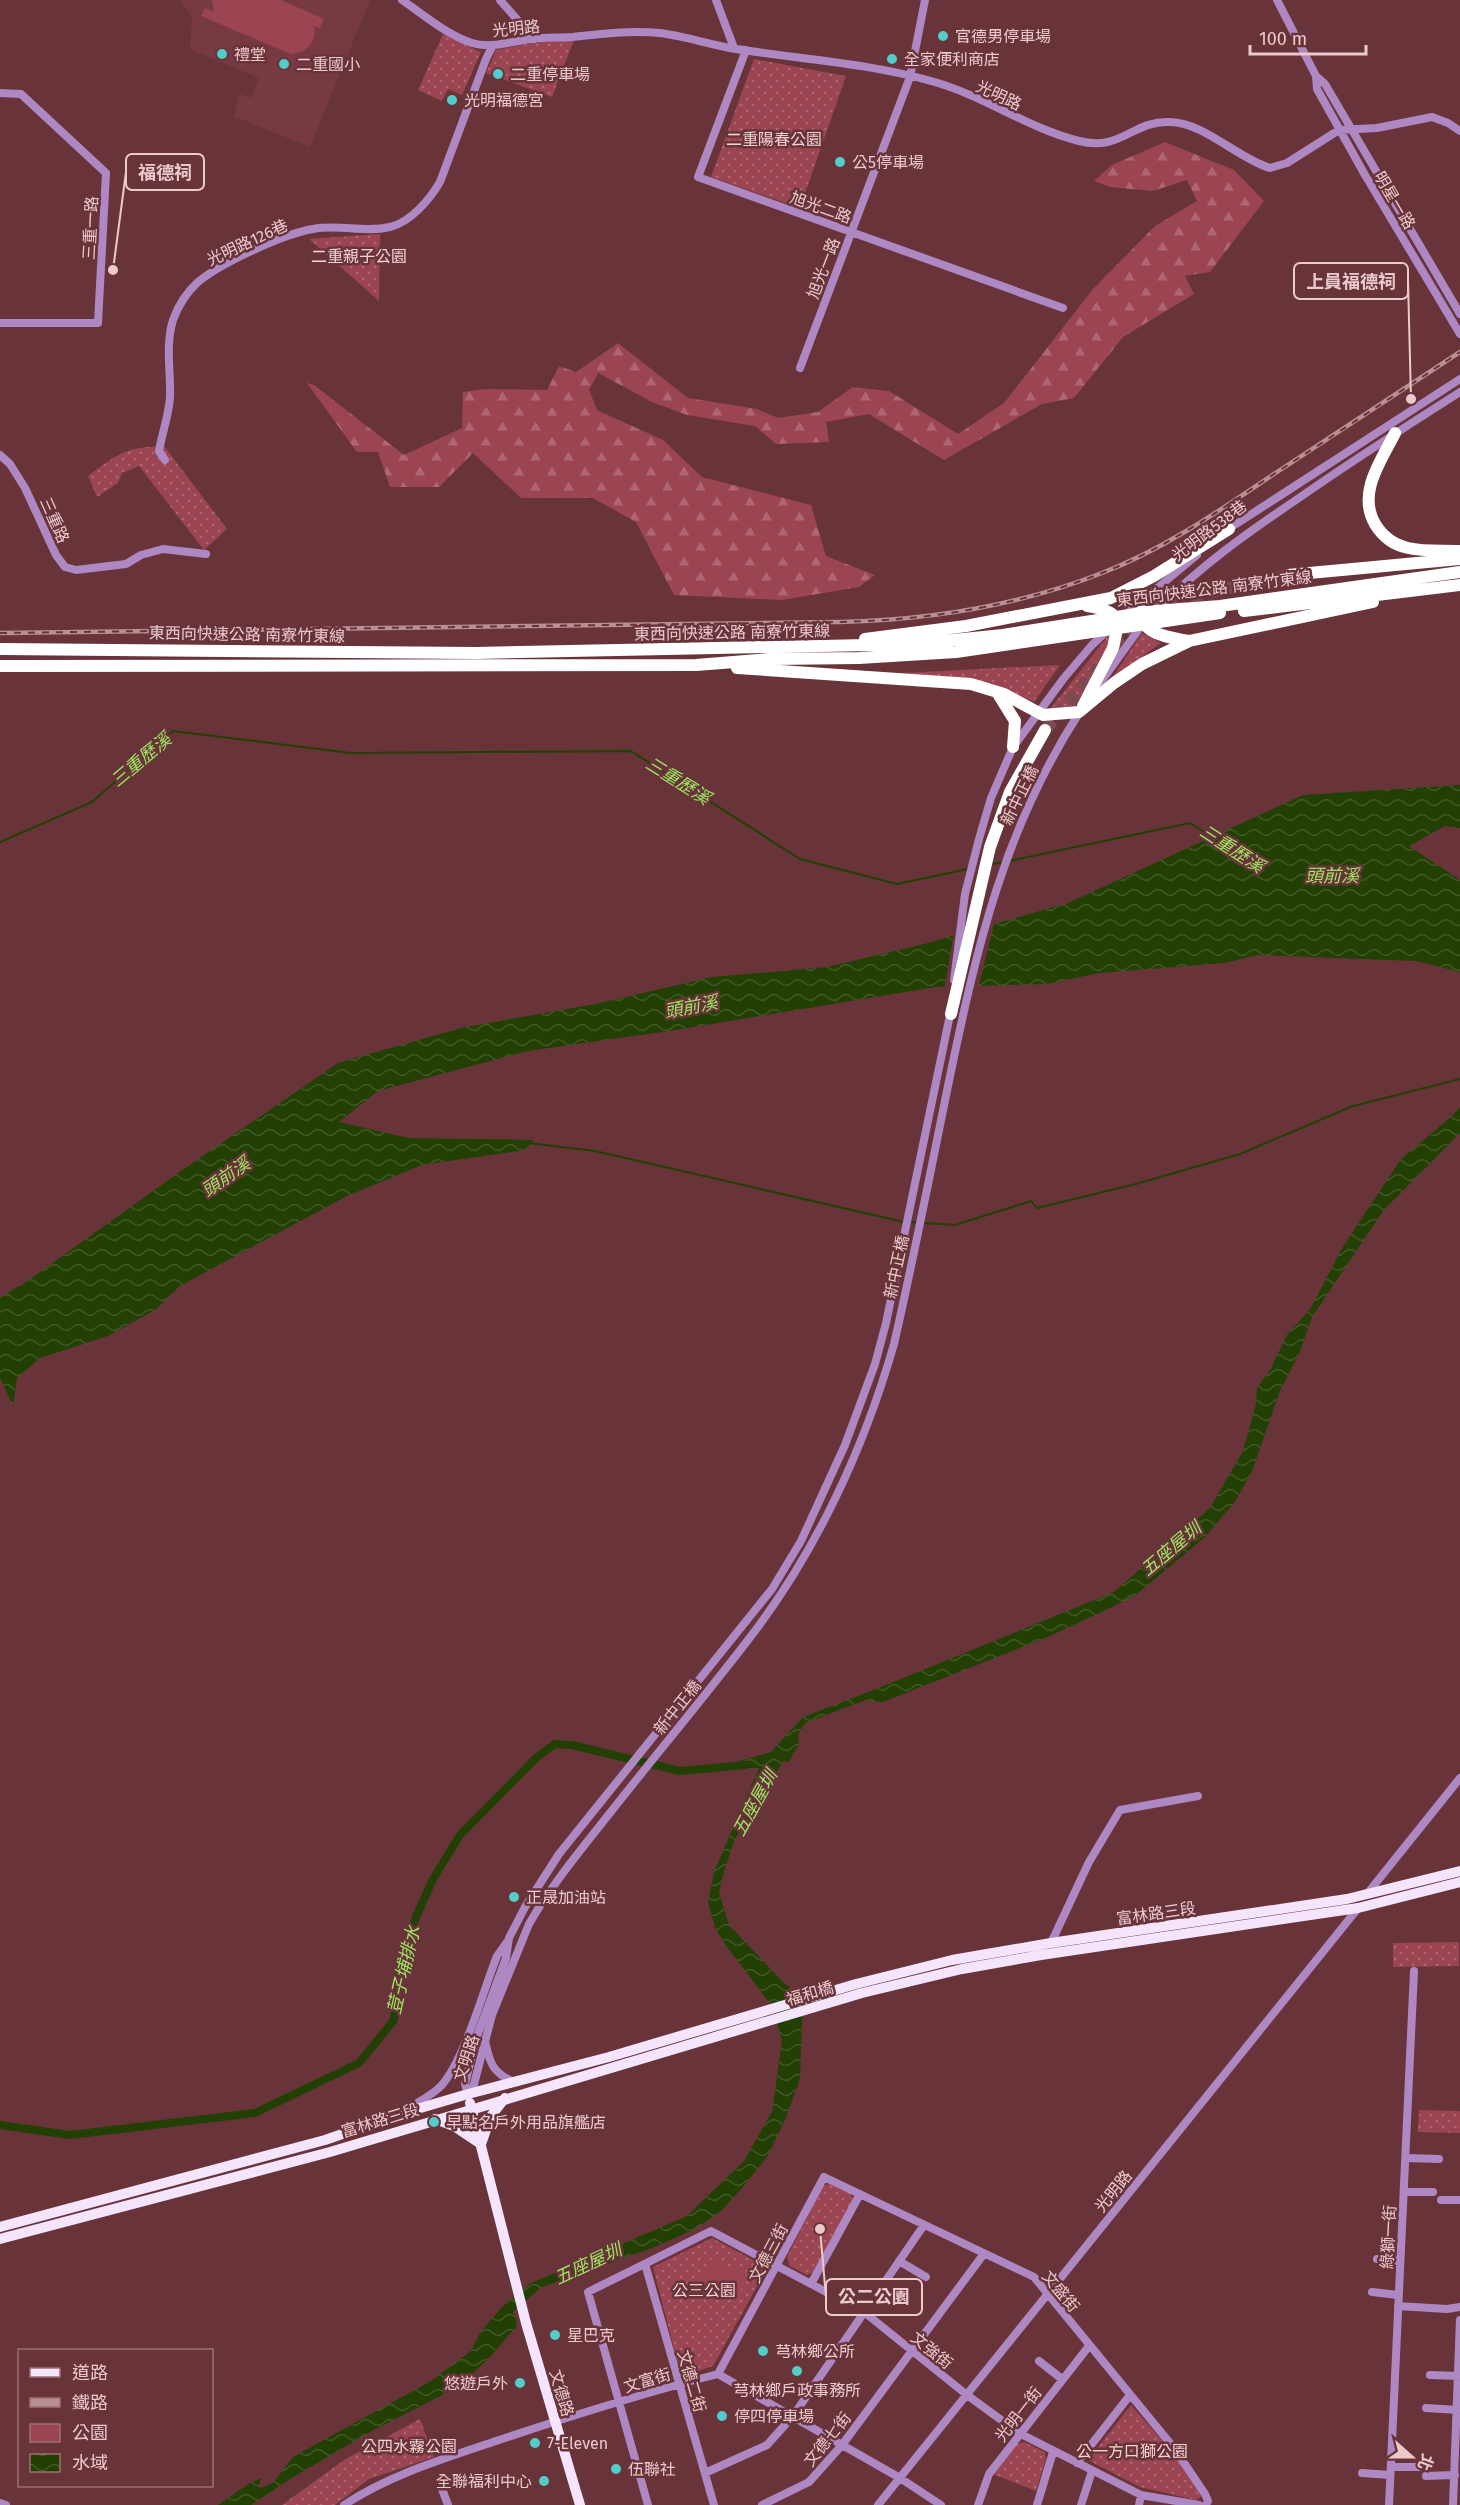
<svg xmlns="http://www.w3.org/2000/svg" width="1460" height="2505" font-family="'Fira Sans','Noto Sans TC',sans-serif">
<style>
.built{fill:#773a42}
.green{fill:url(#green-dots)}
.forest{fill:url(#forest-firs)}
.pitch{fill:#9b4552}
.water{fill:url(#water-waves)}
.pier{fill:#68343a}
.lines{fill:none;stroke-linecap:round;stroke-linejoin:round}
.stream{stroke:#223f04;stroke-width:2}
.canal{stroke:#223f04;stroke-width:8}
.highway-tunnel{stroke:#7c4a50;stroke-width:12;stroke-dasharray:12 6;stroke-linecap:butt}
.minor{stroke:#ae88c3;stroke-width:8}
.major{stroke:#f4e5fd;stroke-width:10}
.highway{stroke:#fff;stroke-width:12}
.rail-casing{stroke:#b89094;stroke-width:4.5}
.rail{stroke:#68343a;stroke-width:2;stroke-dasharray:7;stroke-linecap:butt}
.poi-dot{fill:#53cdca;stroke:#68343a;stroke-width:2}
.labels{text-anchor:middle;stroke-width:5;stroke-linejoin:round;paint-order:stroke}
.street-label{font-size:16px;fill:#ebcacc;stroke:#68343a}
.poi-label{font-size:16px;fill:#ebcacc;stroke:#68343a;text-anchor:start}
.park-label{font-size:16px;fill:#f3d3d5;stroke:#68343a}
.water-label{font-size:18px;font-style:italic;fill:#9de561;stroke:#68343a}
.leader{fill:none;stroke:#ebcacc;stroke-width:2}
.callout-dot{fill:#ebcacc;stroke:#68343a;stroke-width:2}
.callout{fill:#68343a;stroke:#ebcacc;stroke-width:2}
.callout-label{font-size:18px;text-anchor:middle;font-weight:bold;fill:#ebcacc}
</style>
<defs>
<pattern id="green-dots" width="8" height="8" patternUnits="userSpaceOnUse" patternTransform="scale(1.5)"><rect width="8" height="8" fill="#9b4552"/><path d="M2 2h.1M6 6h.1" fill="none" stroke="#ae6772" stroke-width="1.8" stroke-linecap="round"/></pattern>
<pattern id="forest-firs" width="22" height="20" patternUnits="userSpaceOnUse" patternTransform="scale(1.5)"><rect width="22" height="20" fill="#9b4552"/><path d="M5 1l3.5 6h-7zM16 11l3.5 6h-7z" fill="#ae6772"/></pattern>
<pattern id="water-waves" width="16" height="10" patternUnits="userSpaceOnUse" patternTransform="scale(1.5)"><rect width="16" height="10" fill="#223f04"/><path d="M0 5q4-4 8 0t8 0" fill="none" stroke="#425927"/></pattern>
</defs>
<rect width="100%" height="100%" fill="#68343a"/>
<!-- built -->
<path class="built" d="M179,0H370L310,147L234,116L240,94L251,98L259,78L190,49L192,16Z"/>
<!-- green -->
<path class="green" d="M443,34L481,52L462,95L448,89L442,101L418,90Z
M574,40L552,97L486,73L496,50L537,42Z
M754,59L846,76L800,208L711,177Z
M380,234L379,301L309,239Z
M164,446L227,529L204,550L139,466L122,473L118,483L97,497L88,476C119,453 125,447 164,446Z
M1116,626L1108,650L1075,706L1050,709Z
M1142,633L1161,643L1112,678Z
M1060,665L1034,702L998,688L901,673Z
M1459,1942V1966L1393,1967V1943Z
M1419,2110L1460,2111V2133L1418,2132Z
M831,2183L850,2192L854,2200L814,2272L807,2275L790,2266L787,2257L823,2186Z
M712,2238L765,2266L766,2270L713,2366L686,2375L680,2372L653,2267Z
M1131,2405L1168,2447L1200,2492L1201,2497L1196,2500L1140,2487L1088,2460Z
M420,2419L434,2457L369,2479L335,2505H282L344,2460Z
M1024,2442L1045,2452L1046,2459L1036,2491L993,2474L1017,2444Z"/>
<!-- forest -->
<path class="forest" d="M1165,142L1234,170L1264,201L1210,272L1185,276L1194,294L1123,337L1074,398L1042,404L944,460L869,414L826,422L829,442L776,444L755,426L687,415L652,402L598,373L589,390L597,410L663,440L702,477L811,505L826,556L875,575L859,587L782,600L674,595L636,522L593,498H521L473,453L439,487H390L378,452H357L307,383L314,385L404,455L462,428L463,392L485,389L547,390L559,366L576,372L618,343L688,398L757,409L778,418L818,412L853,387L889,391L958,434L1004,403L1093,289L1155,226L1197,201L1187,180L1153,191L1110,187L1094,181L1112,165Z"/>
<!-- pitch -->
<path class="pitch" d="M212,0H281L324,19L320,28L314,26C318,42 306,53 291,54L201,16L205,8L214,12Z
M713,2257L748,2277L735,2300L700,2280Z"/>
<!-- water -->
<path class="water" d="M1460,785V828L1445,826L1409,846L1460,880V972L1416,961L1258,955L1225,963L1099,973L1047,984L936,987L669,1031L528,1051L378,1091L339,1122L409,1138L534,1140L525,1150L422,1165L347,1196L180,1286L155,1310L108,1336L40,1358L17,1378L13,1406L0,1378V1298L33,1277L188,1166L338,1063L461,1028L595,1004L712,977L827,967L924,944L1068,903L1303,795Z
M1460,1107V1133L1383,1211L1312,1317L1299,1354L1280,1391L1251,1474L1234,1503L1205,1537L1137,1594L1110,1608L1050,1636L883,1702L866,1700L805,1723L798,1735L799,1744L788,1763L784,1760L735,1839L725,1868L719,1892L729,1925L783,1982L803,1998L800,2079L785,2120L767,2157L742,2188L720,2212L693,2230L652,2248L540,2288L512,2313L515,2314L517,2326L489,2358L458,2387L370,2432L290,2479L251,2505H218L250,2483L261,2478L258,2489L273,2483L293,2457L431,2381L471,2351L481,2331L503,2306L531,2283L687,2216L744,2161L772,2112L782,2041L772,2006L727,1947L715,1928L708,1902L714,1872L759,1768H735L740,1761L771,1752L803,1717L876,1689L1114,1592L1210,1508L1243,1451L1256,1404L1257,1388L1270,1370L1287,1335L1311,1308L1342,1248L1401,1159L1452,1116Z"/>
<!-- pier -->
<path class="pier" d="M995,921L978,989L944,990L954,933Z"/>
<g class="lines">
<!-- stream -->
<path class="stream" d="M0,842L92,802L173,731L350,753L631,751L800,859L897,884L968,869
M1009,861L1190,823L1214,838
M992,864L1004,862
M529,1143L595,1151L904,1222
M910,1222L955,1225L1031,1201L1037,1208L1136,1184L1240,1154L1353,1106L1460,1079"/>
<!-- canal -->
<path class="canal" d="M0,2125L70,2135L255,2113L359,2063L394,2020L396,1992L403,1959L416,1917L433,1879L460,1835L537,1757L555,1744L572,1745L680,1771L746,1765"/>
<!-- highway-tunnel -->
<path class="highway-tunnel" d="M1156,607L1159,604L1288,575
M1045,730L1105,660L1142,622"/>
<!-- minor -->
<path class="minor" d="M402,0C424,15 447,35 472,43C491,49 513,41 531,39C545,37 559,38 573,37C601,34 631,30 660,33C685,36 711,45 736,49C801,59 867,63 931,81C983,95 1027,128 1079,141C1121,152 1133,120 1170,122C1205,123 1237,158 1270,168L1287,163L1339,130L1377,128L1432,117L1448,123L1460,131
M500,0L534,39
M716,0L734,48
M1277,0L1316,76L1317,89L1365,175L1460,334
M746,50L698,177L1063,308
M1316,76L1325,84L1460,314
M0,93L21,94L106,173L98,323H0
M800,368L910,77L925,0
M0,455L10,464L25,488L56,555L65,567L76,570L126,564L141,555L163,549L206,554
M165,460L159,451C162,433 169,415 170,397C171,371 165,346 173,320C178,306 187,292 198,282C221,263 283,234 313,229C339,224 365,233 390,227C411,222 430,199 440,182L486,59L493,45
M1227,530L1460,379
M1157,610C1199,567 1247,533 1296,500C1350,462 1405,427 1460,392
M1126,614L1197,555
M1098,686L1142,625
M954,980L965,894L979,839L991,798L1013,747L1064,678L1092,645L1108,630
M1367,1894L1460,1778
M1051,1943L1089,1862L1120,1810L1198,1796
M486,2045C490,2065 495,2074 514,2082
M468,2094L465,2084L476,2039L506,1958L509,1938L525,1907L559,1854L772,1589L801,1541L845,1445L875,1364L886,1323L951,1010
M468,2094L473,2088L492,2015L529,1924C551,1886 579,1852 606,1818C653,1758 702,1700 748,1640C815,1554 864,1449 894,1344C914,1257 931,1169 949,1081C977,946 1004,828 1081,710
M406,2110C418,2102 431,2096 441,2086C465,2059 483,1991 497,1956L507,1942
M1406,2158L1439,2159
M1404,2192H1433
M1441,2200H1460
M1377,2259L1400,2261
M899,2261L926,2277
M645,2264L714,2505
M811,2284L860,2194
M882,2285L907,2303
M1372,2292L1398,2295
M1398,2306L1447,2309L1460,2307
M1039,2361L1062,2379
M718,2374L824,2177L1034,2277L1174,2448L1205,2494L1208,2501L1206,2505
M1430,2375L1458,2376
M1426,2408L1458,2410
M1077,2463L1130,2395
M1391,2467H1422
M705,2473L767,2445L793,2416L924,2225
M1362,2473L1390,2475
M1426,2476L1455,2475
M442,2489L448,2505
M0,2503L6,2505
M344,2505C391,2474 446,2458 499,2440C571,2416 644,2393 718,2374L900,2478L941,2505
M648,2505L588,2292L711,2231L864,2312L967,2395L1019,2433L1141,2495L1199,2505
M762,2505L809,2482L842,2445L983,2255
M878,2505L1359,1907
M978,2505L989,2474L1089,2346
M1037,2505L1053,2452
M1081,2505L1092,2471
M1139,2505L1141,2495
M1389,2505L1414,1971
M1453,2505L1460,2320"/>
<!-- major -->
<path class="major" d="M470,2103L526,2323L580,2505
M435,2119L454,2126L481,2144L491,2116L505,2098
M0,2227L325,2140L400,2114L468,2094L609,2057L856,1984L952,1960L1051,1943L1347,1899L1460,1871
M0,2239L330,2152L862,1993L962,1969L1041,1955L1358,1908L1460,1882"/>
<!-- highway -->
<path class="highway" d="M1395,433C1381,461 1357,493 1375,524C1383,537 1394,545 1408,548C1425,552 1443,550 1460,551
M1288,575L1460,559
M1145,598L1139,615C1147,636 1169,637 1189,641
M1244,611L1460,585
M865,639L966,626L1111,598L1154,576L1229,529
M0,649L477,653L914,644L1003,635L1155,611L1220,606L1460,572
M0,666L696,665L772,659L859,658L956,652L1220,613
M737,668L971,684L1004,694L1043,715L1079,712L1114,683L1142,664L1189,641L1373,602
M997,692L1015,721L1013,747
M1083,706L1113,648L1119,620C1110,610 1100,608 1087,606
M951,1014L990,847L1010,792L1045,730"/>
<defs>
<path id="rail" d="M0,633L840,622C930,620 1018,606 1102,573C1164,549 1219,511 1274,474C1336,434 1398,393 1460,352"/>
</defs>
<!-- rail casing -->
<use href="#rail" class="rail-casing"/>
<!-- rail -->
<use href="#rail" class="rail"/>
</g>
<!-- markers -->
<g class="poi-dot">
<circle cx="943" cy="36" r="6"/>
<circle cx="222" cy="54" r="6"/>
<circle cx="892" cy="59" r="6"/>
<circle cx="284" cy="64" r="6"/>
<circle cx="498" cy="74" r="6"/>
<circle cx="452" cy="100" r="6"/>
<circle cx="840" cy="162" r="6"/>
<circle cx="514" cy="1897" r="6"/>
<circle cx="434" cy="2122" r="6"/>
<circle cx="555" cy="2335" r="6"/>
<circle cx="763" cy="2351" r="6"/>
<circle cx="797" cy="2371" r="6"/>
<circle cx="520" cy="2383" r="6"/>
<circle cx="722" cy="2416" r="6"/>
<circle cx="535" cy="2443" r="6"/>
<circle cx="616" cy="2469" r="6"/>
<circle cx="544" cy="2481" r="6"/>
</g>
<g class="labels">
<!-- street labels -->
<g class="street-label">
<text transform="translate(516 28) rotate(-6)" y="6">光明路</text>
<text transform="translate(999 95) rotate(25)" y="6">光明路</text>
<text transform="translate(1395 200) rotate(59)" y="6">明星一路</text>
<text transform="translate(821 207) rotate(20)" y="6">旭光二路</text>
<text transform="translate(90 228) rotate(-87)" y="6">三重一路</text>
<text transform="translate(247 242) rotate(-25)" y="6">光明路126巷</text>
<text transform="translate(823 268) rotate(-69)" y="6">旭光一路</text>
<text transform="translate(55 520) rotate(66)" y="6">三重路</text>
<text transform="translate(1209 530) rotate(-37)" y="6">光明路538巷</text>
<text transform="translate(1214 588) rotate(-7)" y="6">東西向快速公路 南寮竹東線</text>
<text transform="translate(732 632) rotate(-1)" y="6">東西向快速公路 南寮竹東線</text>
<text transform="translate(247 634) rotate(1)" y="6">東西向快速公路 南寮竹東線</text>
<text transform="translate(1019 795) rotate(-64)" y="6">新中正橋</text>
<text transform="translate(896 1267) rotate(-78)" y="6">新中正橋</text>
<text transform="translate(677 1707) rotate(-51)" y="6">新中正橋</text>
<text transform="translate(1156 1913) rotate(-8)" y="6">富林路三段</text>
<text transform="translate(810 1993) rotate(-16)" y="6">福和橋</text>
<text transform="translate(466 2058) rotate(-72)" y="6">文明路</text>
<text transform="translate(380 2120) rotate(-17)" y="6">富林路三段</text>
<text transform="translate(1113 2191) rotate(-51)" y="6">光明路</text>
<text transform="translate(1388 2237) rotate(-87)" y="6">綠獅一街</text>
<text transform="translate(768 2253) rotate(-62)" y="6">文德三街</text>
<text transform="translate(1061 2291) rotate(50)" y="6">文盛街</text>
<text transform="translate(932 2350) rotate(39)" y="6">文強街</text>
<text transform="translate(647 2380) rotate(-17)" y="6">文富街</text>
<text transform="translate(692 2381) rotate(74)" y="6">文德二街</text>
<text transform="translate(562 2393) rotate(74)" y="6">文德路</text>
<text transform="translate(1018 2414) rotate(-52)" y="6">光明一街</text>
<text transform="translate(827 2439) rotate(-51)" y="6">文德七街</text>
</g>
<!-- poi labels -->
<g class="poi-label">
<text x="955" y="42">官德男停車場</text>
<text x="234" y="60">禮堂</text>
<text x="904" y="65">全家便利商店</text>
<text x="296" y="70">二重國小</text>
<text x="510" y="80">二重停車場</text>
<text x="464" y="106">光明福德宮</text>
<text x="852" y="168">公5停車場</text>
<text x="526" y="1903">正晟加油站</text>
<text x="446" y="2128">早點名戶外用品旗艦店</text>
<text x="567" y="2341">星巴克</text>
<text x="775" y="2357">芎林鄉公所</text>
<text x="508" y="2389" text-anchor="end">悠遊戶外</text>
<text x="797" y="2396" text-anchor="middle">芎林鄉戶政事務所</text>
<text x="734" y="2422">停四停車場</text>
<text x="547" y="2449">7-Eleven</text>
<text x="628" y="2475">伍聯社</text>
<text x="532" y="2487" text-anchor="end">全聯福利中心</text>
</g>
<!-- park labels -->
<g class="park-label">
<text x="774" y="145">二重陽春公園</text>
<text x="359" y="262">二重親子公園</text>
<text x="704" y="2296">公三公園</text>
<text x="409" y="2452">公四水霧公園</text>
<text x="1132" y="2457">公一方口獅公園</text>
</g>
<!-- water labels -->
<g class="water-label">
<text transform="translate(141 760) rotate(-40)" y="6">三重歷溪</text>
<text transform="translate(678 781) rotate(32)" y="6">三重歷溪</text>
<text transform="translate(1232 849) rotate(33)" y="6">三重歷溪</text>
<text x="1332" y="882">頭前溪</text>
<text transform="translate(691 1007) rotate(-11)" y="6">頭前溪</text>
<text transform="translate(226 1177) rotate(-35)" y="6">頭前溪</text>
<text transform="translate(1171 1549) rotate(-40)" y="6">五座屋圳</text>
<text transform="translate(755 1803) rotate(-61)" y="6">五座屋圳</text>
<text transform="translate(404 1970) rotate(-77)" y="6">荳子埔排水</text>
<text transform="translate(588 2264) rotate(-25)" y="6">五座屋圳</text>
</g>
</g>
<!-- callouts -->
<path class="leader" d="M113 270L126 172M1411 399L1408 281M820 2229L826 2297"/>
<g class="callout-dot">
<circle cx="113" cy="270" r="6"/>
<circle cx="1411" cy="399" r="6"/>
<circle cx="820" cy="2229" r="6"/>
</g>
<g class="callout">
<rect x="126" y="154" width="78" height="36" rx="6"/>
<rect x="1294" y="263" width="114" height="36" rx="6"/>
<rect x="826" y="2279" width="96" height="36" rx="6"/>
</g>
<g class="callout-label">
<text x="165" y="179">福德祠</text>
<text x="1351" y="288">上員福德祠</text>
<text x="874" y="2303">公二公園</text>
</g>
<!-- legend -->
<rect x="18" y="2349" width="195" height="138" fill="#68343a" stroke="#9c7074" stroke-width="1.5"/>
<rect x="30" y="2368" width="30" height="9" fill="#f4e5fd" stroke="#9c7074" stroke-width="1.5"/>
<text x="72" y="2379" font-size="18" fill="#ebcacc">道路</text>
<rect x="30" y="2398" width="30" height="9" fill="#b89094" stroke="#9c7074" stroke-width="1.5"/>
<text x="72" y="2409" font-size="18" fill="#ebcacc">鐵路</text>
<rect x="30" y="2424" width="30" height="18" fill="#9b4552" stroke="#9c7074" stroke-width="1.5"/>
<text x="72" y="2439" font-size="18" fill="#ebcacc">公園</text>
<rect x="30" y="2454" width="30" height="18" fill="url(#water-waves)" stroke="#9c7074" stroke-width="1.5"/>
<text x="72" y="2469" font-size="18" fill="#ebcacc">水域</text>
<!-- north arrow -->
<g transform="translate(1412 2457) rotate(111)" stroke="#68343a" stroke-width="4.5" paint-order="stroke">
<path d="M0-4.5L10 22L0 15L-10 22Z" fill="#ebcacc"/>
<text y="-9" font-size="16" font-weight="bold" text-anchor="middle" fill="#ebcacc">北</text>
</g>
<!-- scale -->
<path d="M1250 45v9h116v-9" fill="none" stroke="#ebcacc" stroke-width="3"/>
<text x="1259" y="45" font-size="18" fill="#ebcacc" stroke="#68343a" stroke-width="4.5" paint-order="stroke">100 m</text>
</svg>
